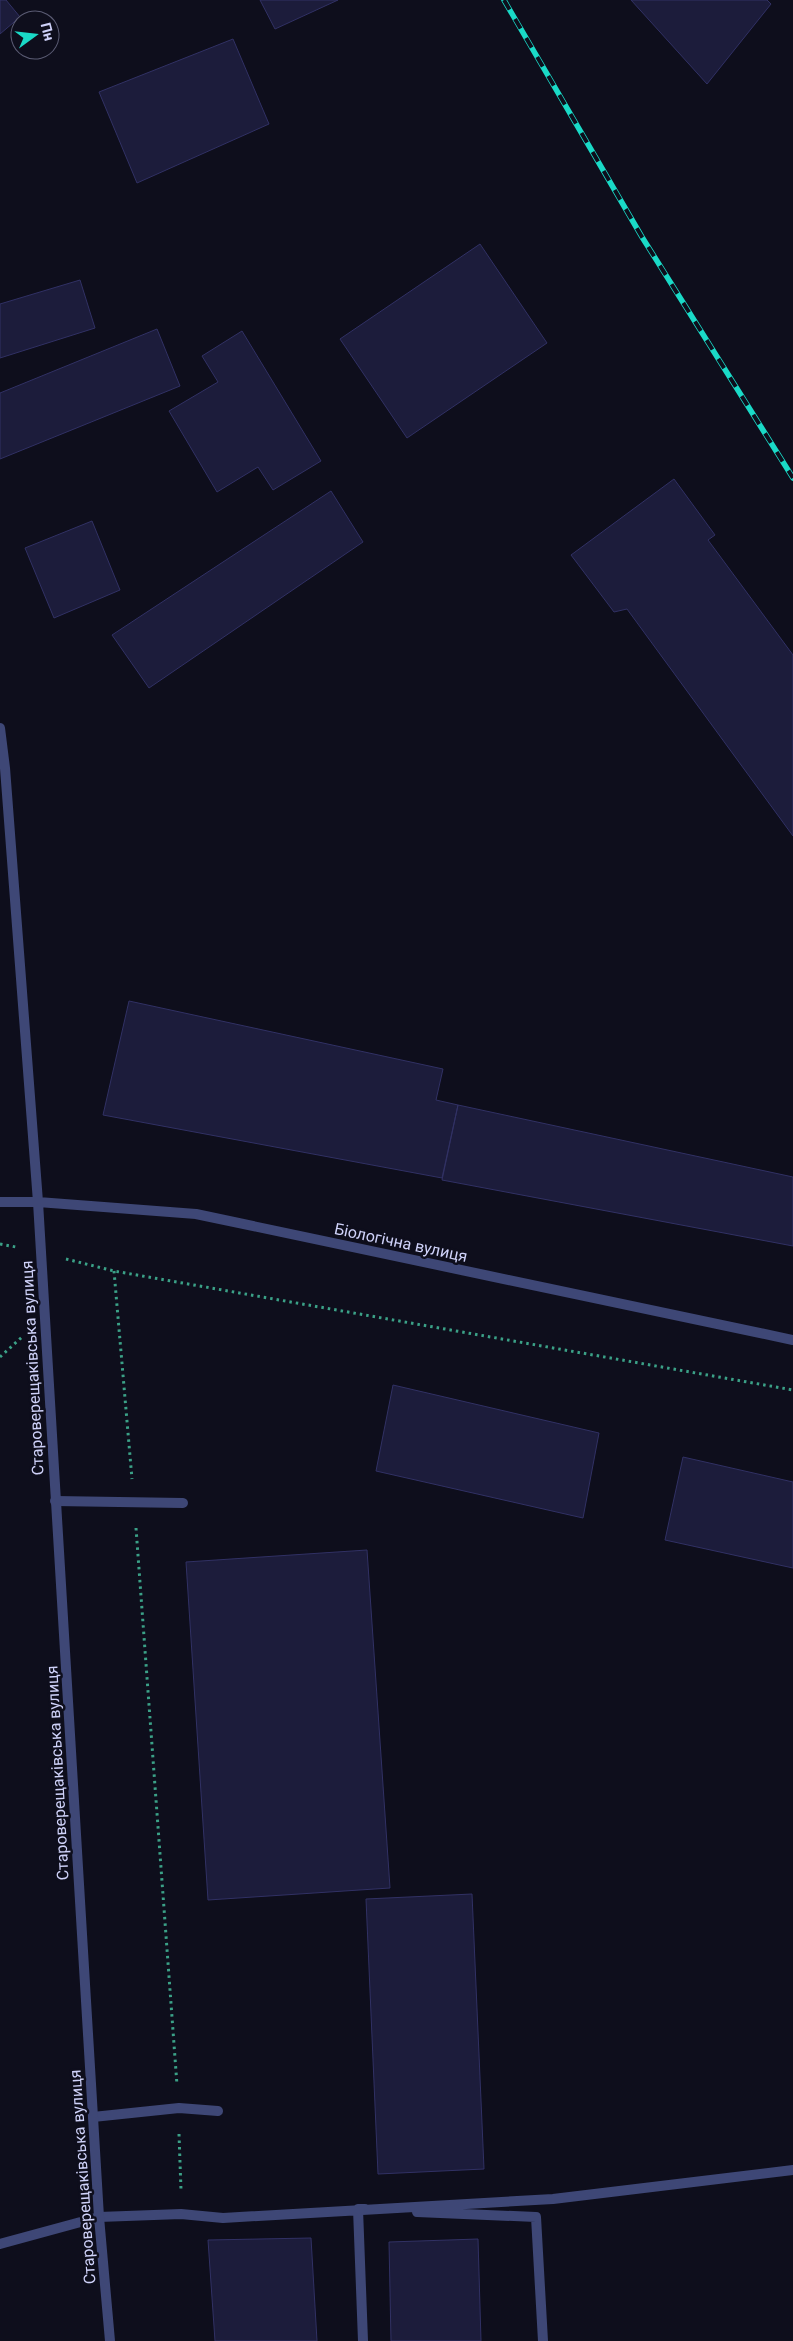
<svg xmlns="http://www.w3.org/2000/svg" width="793" height="2341" font-family="Roboto,sans-serif">
<style>
.building{fill:#1c1c3b;stroke:#313164}
.lines{fill:none;stroke-linecap:round;stroke-linejoin:round}
.path{stroke:#3ba187;stroke-width:3;stroke-dasharray:2.5 4;stroke-linecap:butt}
.lane{stroke:#3e4776;stroke-width:10}
.street{stroke:#3e4776;stroke-width:10}
.rail-casing{stroke:#1adac7;stroke-width:5.5}
.rail{stroke:#0e0e1c;stroke-width:4;stroke-dasharray:11;stroke-linecap:butt}
.labels{text-anchor:middle;stroke-width:5;stroke-linejoin:round;paint-order:stroke}
.street-label{font-size:16px;fill:#cfd2f9;stroke:#0e0e1c}
</style>
<rect width="100%" height="100%" fill="#0e0e1c"/>
<!-- building -->
<path class="building" d="M0,0H6L20,17L0,34Z
M260,0H338L275,29Z
M631,0H767L771,4L707,84Z
M233,39L269,124L137,183L99,92Z
M480,244L547,343L407,438L340,339Z
M80,280L95,328L0,358V304Z
M157,329L180,386L0,459V393Z
M242,331L321,461L273,490L258,467L217,492L169,411L218,382L202,356Z
M674,479L715,535L708,540L793,655V836L627,609L614,612L571,555Z
M331,491L363,542L149,688L112,635Z
M92,521L120,590L54,618L25,548Z
M129,1001L443,1069L436,1100L458,1105L442,1178L103,1115Z
M458,1105L793,1177V1246L442,1180Z
M393,1385L599,1433L583,1518L376,1471Z
M683,1457L793,1482V1568L665,1540Z
M367,1550L390,1888L208,1900L186,1562Z
M472,1894L484,2169L378,2174L366,1899Z
M311,2238L317,2341H215L208,2240Z
M478,2239L481,2341H391L389,2242Z"/>
<g class="lines">
<!-- path -->
<path class="path" d="M0,1244L16,1247
M66,1259L114,1271L793,1390
M114,1271L132,1479
M0,1357L22,1337
M136,1528L177,2085
M179,2134L181,2190"/>
<!-- lane -->
<path class="lane" d="M55,1501L183,1503
M93,2117L179,2108L218,2111
M417,2212L536,2217L543,2341
M99,2217L181,2214L223,2218L553,2199L793,2170
M363,2341L358,2209H365"/>
<!-- street -->
<path class="street" d="M0,728L5,768L38,1202L99,2217L110,2341
M0,1202H38L196,1214L793,1340
M0,2244L99,2217"/>
<defs>
<path id="rail" d="M504,0L642,237L793,478"/>
</defs>
<!-- rail casing -->
<use href="#rail" class="rail-casing"/>
<!-- rail -->
<use href="#rail" class="rail"/>
</g>
<g class="labels">
<!-- street labels -->
<g class="street-label">
<text transform="translate(401 1242) rotate(12)" y="6">Біологічна вулиця</text>
<text transform="translate(32 1368) rotate(-93)" y="6">Староверещаківська вулиця</text>
<text transform="translate(57 1773) rotate(-93)" y="6">Староверещаківська вулиця</text>
<text transform="translate(82 2177) rotate(-94)" y="6">Староверещаківська вулиця</text>
</g>
</g>
<!-- north arrow -->
<g transform="translate(35 35) rotate(75)"><circle r="24" fill="#0e0e1c" stroke="#5b5c74"/>
<path d="M0-4L9 19L0 12L-9 19Z" fill="#1adac7"/>
<text y="-8" font-size="14" font-weight="bold" text-anchor="middle" fill="#cfd2f9">Пн</text>
</g>
</svg>
